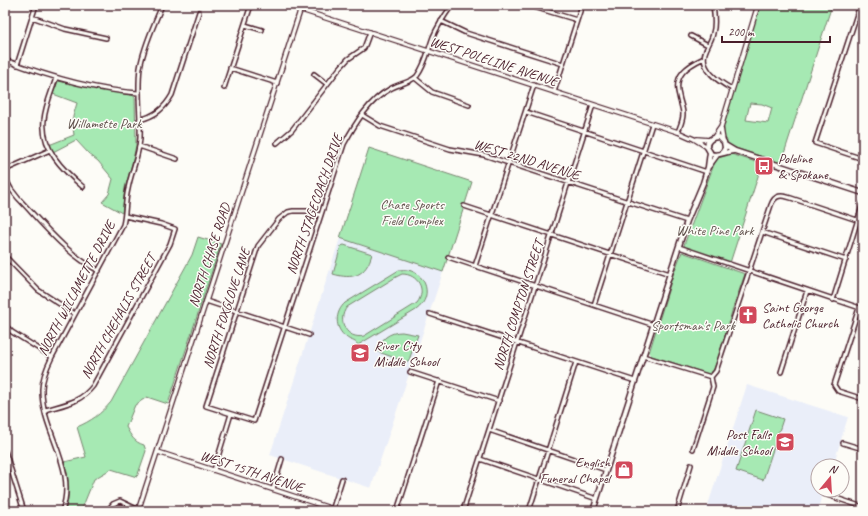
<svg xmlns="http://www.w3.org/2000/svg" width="868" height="516" font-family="Caveat,sans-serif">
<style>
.built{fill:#eaeef9}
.green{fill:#a6e9b3;stroke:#78846f;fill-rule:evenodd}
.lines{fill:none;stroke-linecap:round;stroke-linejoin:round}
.minor-casing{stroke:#4a1f2b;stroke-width:6}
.tertiary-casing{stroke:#4a1f2b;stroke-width:6}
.secondary-casing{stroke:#4a1f2b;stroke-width:7}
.minor{stroke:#fdfcf7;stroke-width:3}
.tertiary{stroke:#fdfcf7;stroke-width:3.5}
.secondary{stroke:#fdfcf7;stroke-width:4}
.labels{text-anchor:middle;stroke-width:3;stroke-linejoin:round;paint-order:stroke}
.street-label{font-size:14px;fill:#4a1f2b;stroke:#fdfcf7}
.park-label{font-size:14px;fill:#61524d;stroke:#fdfcf7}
.poi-label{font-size:14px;fill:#4a1f2b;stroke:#fdfcf7;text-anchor:start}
</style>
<rect width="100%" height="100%" fill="#fdfcf7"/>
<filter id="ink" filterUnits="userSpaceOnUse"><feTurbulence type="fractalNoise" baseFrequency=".025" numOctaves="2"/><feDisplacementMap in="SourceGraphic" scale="8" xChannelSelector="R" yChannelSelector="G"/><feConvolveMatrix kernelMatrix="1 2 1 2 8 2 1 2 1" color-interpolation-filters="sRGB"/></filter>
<g filter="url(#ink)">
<!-- built -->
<path class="built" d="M340,238L443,272L371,488L270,455Z
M747,385L848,417L833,466H818V490H824L817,511H706Z"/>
<!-- green -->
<path class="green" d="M758,5H832L781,163L730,146C721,139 724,127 726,117L724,116ZM750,103L762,104L772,108L768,123L746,120Z
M58,81L118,93L132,95L135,97L136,145L133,160L125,188L122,213L102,202L109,194L113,179L98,161L89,154L76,140L53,152L49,145L74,135L72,120L77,103L53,94Z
M369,148L472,182L443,272L340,238Z
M728,153L762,164L730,263L686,248L684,245L716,159L719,156Z
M198,237L221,244L168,404L147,397L135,405L126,427C131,436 134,442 144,445L146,451L137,477L111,469L94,479L81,511H65C71,494 69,479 64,462L86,457L77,427C91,421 101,414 111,402L192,255Z
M344,245L372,254C366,276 353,280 333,274L341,246Z
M682,252L745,274L733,308L718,359L713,371L708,374L652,356L649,353L673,275Z
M399,270C423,266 437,295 416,310L358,345C355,340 350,341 346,337C334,328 335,312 345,303ZM402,274C418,274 427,290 417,303L364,336C347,340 336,321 347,307L396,277Z
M402,332L418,335L409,360L406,362L376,351C381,339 389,332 402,332Z
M756,410L783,419L763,480L736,471Z"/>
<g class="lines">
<defs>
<path id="minor" d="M527,5L577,20
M713,5C714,14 716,24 713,33C712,40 707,46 705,53C700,70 719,82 732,89
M860,5L815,143L863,159
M32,17L65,29L106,38
M441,21L466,33L563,64
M245,25L262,30
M691,36L708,45
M5,60C47,76 92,90 138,93
M17,65L36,5
M230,68L277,83
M314,74L327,84
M56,78C52,91 45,106 44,120C41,149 63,170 83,187
M415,78L432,92L469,105
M224,88L251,5
M554,92L582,5
M526,112L707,172
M362,115L380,126L450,149L484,155L687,221
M139,120C155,116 164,109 172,95L199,12
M678,132C680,126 683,121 683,114C683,108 680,102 679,96C673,75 687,66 704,58
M277,143L292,130L339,69L348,59L364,48L370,32
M139,146L177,159
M5,170L50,150
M5,178L11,189L18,198C43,224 66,254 99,271
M464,206L670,274
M320,215L306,211H293L288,212L279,219L258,246L206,406L254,421L344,144C355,124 369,100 390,89C398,84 410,83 417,76C426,64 428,50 433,37C438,25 445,15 452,5
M762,232L846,260
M679,247L863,309
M5,256L38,290L75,314
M448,257L654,325
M475,266L534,85
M833,300L863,203
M206,301L309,335
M594,305L652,124
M859,308L834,385L838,391L863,399
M430,314L635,381
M5,325L12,332L52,357
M643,356L711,377
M410,372L499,401
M781,372L807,291
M711,377L716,371L771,205C775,194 782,195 791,198L863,222
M45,410C65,404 80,403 93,386L170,244L175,229L161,224L125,216
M489,430L606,470
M843,443L863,449
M693,449L713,387L711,377
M5,451L24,511
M480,459L597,499
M214,470L231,414
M273,489L282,459
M824,494L863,507
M62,511C78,468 41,431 42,389C42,378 47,367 52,357L123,225C126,213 125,201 128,189C131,172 139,156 140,138C141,115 137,92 140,68C144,45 154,26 162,5
M107,511L113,504L120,501L141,511
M332,511L342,479
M397,511L439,381
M463,511L593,105
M529,511L576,362
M677,511L691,465"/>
<path id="tertiary" d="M286,5L678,132L694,139L707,147
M721,128L723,140
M714,137L721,127L758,5
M697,139L710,140
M158,452L339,511
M138,511L302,5"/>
<path id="secondary" d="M725,145L735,151L863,193
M722,153L725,148L724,142L719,137C712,137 707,140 707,147L711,154C719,157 726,151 734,151
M709,166L717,155
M593,511L687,221L703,183L708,167L710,152"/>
</defs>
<!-- minor casing -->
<use href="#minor" class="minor-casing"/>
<!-- tertiary casing -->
<use href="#tertiary" class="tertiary-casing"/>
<!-- secondary casing -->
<use href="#secondary" class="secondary-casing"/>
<!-- minor -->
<use href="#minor" class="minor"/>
<!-- tertiary -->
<use href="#tertiary" class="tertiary"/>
<!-- secondary -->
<use href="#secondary" class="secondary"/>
</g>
</g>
<!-- icons -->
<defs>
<symbol id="bus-square" viewBox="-11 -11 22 22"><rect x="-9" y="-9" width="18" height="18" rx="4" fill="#d1495b" stroke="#fdfcf7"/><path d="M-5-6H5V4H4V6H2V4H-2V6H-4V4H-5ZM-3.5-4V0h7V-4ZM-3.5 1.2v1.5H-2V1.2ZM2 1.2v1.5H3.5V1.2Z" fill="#fff"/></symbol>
<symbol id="church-square" viewBox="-11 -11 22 22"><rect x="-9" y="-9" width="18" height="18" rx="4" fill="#d1495b" stroke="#fdfcf7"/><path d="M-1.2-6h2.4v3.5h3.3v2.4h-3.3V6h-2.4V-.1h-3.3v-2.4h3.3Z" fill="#fff"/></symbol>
<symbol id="school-square" viewBox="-11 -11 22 22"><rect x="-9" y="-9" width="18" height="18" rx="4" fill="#d1495b" stroke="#fdfcf7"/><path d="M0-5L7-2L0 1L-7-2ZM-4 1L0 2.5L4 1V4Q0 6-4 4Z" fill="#fff"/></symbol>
<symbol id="shop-square" viewBox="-11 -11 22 22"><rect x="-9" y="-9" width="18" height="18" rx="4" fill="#d1495b" stroke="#fdfcf7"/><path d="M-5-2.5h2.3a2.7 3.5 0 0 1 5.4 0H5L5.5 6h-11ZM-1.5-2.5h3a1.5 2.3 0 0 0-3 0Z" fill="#fff"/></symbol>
</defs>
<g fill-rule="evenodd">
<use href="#bus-square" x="753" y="155" width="22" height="22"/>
<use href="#church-square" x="737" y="304" width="22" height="22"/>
<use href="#school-square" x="349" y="342" width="22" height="22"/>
<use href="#school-square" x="774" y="431" width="22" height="22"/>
<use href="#shop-square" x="613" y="459" width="22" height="22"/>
</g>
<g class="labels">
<!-- street labels -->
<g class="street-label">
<text transform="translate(494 61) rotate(18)" y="5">WEST POLELINE AVENUE</text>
<text transform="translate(527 159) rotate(17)" y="5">WEST 22ND AVENUE</text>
<text transform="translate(314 204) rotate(-71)" y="5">NORTH STAGECOACH DRIVE</text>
<text transform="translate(209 255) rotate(-72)" y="5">NORTH CHASE ROAD</text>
<text transform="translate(76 288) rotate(-62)" y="5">NORTH WILLAMETTE DRIVE</text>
<text transform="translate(518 305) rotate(-72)" y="5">NORTH COMPTON STREET</text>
<text transform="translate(226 308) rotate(-72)" y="5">NORTH FOXGLOVE LANE</text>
<text transform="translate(118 316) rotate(-61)" y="5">NORTH CHEHALIS STREET</text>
<text transform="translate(252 471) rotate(18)" y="5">WEST 15TH AVENUE</text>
</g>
<!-- park labels -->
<g class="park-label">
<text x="104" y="128">Willamette Park</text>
<text x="412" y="209">Chase Sports<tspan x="412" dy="16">Field Complex</tspan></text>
<text x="715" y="235">White Pine Park</text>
<text x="693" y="330">Sportsman's Park</text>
</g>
<!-- poi labels -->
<g class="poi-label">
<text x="778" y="163">Poleline<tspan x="778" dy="16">&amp; Spokane</tspan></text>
<text x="762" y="312">Saint George<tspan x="762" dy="16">Catholic Church</tspan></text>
<text x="374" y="350">River City<tspan x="374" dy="16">Middle School</tspan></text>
<text x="771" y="439" text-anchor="end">Post Falls<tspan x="771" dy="16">Middle School</tspan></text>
<text x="610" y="467" text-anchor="end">English<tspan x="610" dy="16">Funeral Chapel</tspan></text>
</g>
</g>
<!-- margin -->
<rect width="868" height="516" fill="none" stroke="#fdfcf7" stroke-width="20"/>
<rect x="10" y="10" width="848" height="496" fill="none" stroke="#4a1f2b" stroke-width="1.5" filter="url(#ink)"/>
<!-- north arrow -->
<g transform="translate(830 478) rotate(18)"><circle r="19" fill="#fdfcf7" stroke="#b5a4a5"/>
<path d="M0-3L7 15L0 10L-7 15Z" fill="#d1495b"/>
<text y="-6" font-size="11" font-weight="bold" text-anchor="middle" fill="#4a1f2b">N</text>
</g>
<!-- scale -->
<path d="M722 36v6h108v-6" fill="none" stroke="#4a1f2b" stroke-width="2"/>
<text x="728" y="36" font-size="12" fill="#4a1f2b" stroke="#fdfcf7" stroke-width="3" paint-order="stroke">200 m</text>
</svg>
